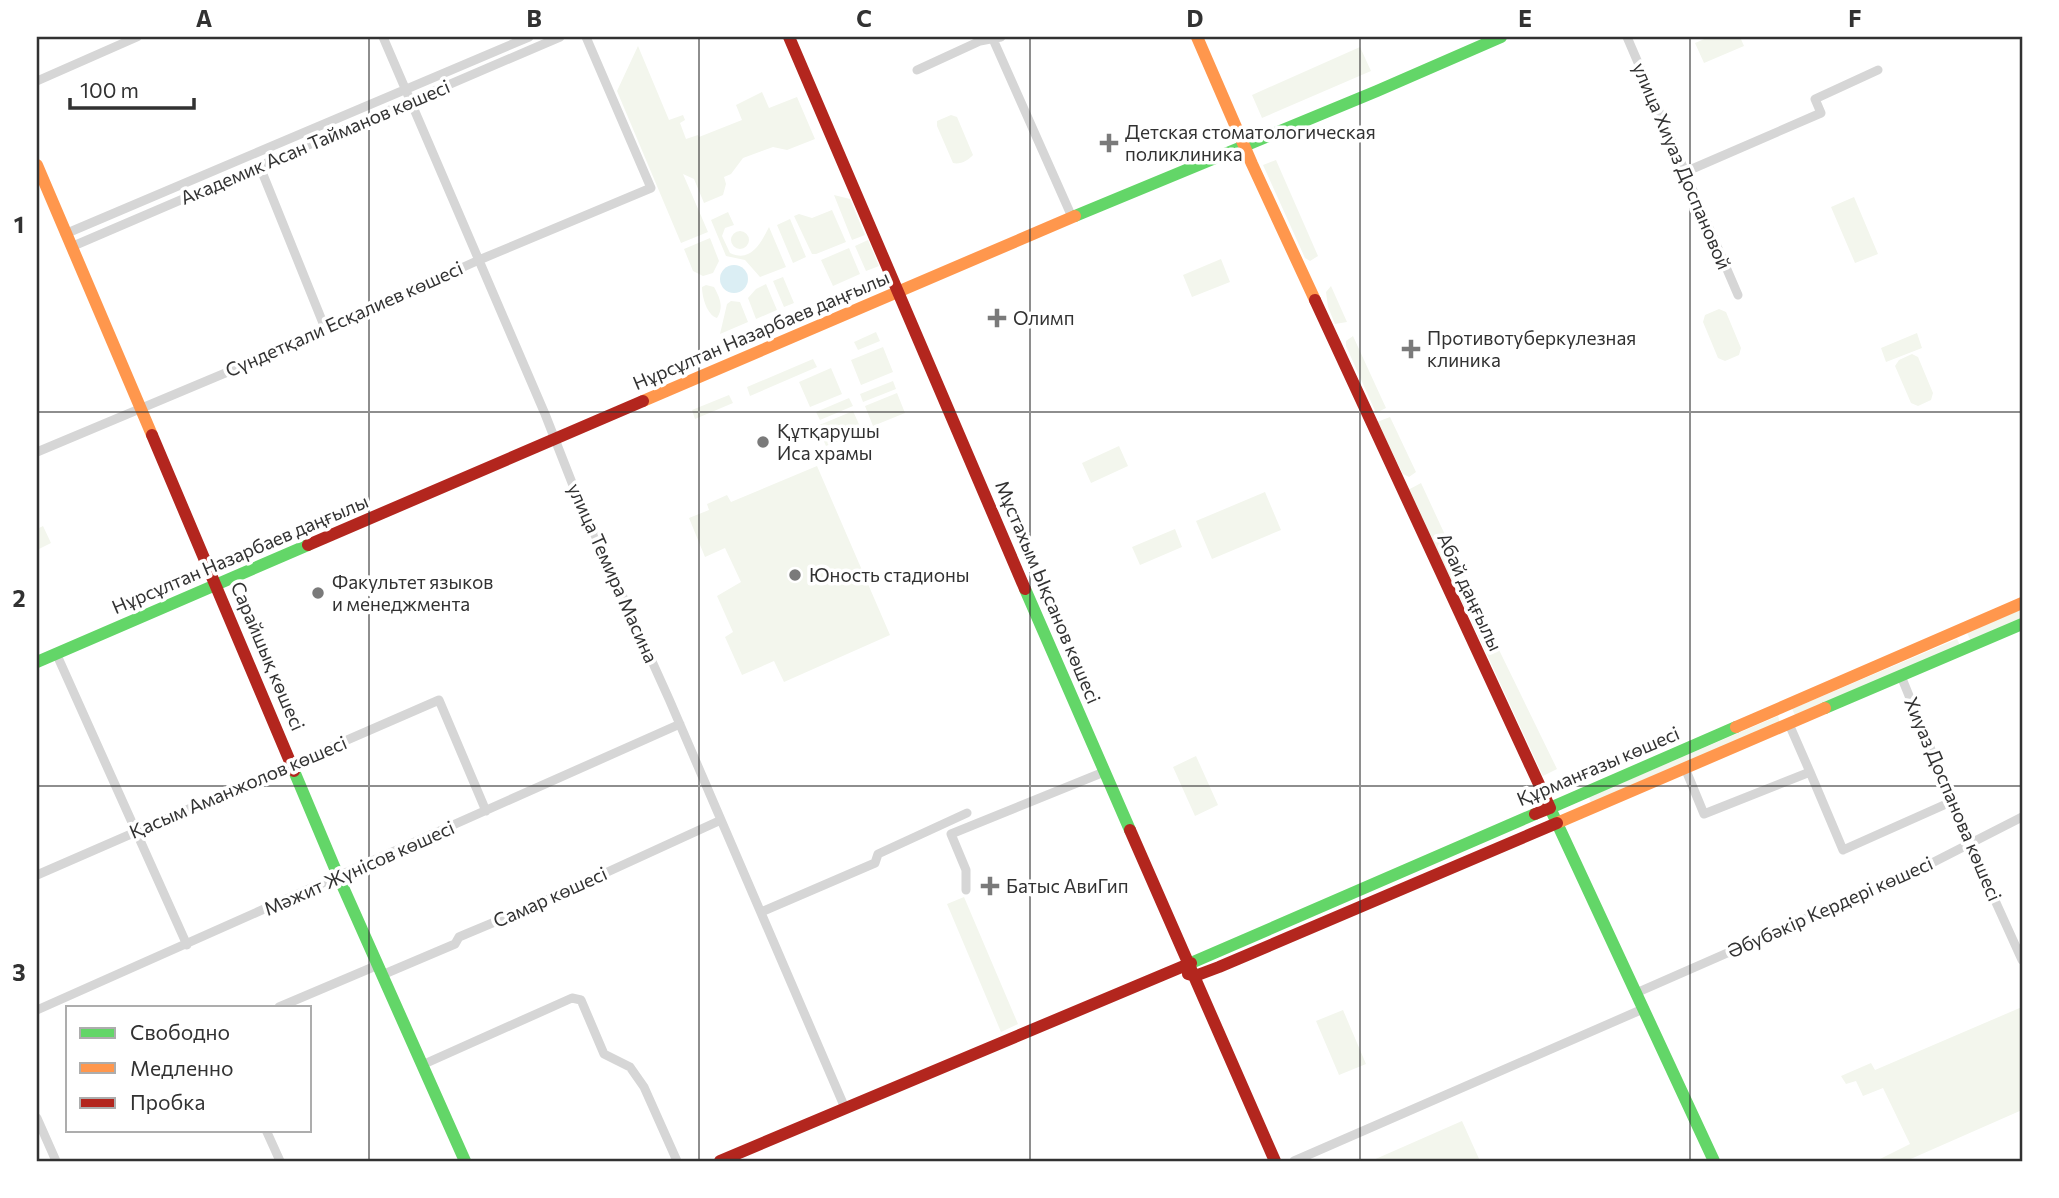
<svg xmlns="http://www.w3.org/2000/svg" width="2059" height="1198" font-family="Commissioner,sans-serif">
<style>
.green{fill:#f3f6ed}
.water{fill:#dbeef4}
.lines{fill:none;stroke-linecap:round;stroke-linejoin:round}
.street{stroke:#d6d6d6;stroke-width:9}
.fast{stroke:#63d668;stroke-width:12}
.slow{stroke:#ff974d;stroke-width:12}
.jam{stroke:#b3261e;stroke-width:12}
.grid{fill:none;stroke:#323232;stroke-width:2;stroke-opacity:0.55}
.poi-dot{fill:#7a7a7a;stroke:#fff;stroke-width:2.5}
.labels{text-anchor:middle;stroke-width:7;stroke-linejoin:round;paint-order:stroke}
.poi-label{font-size:19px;fill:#323232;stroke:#fff;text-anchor:start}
.street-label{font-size:19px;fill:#323232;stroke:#fff}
.neatline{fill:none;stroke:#323232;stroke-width:2.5}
.grid-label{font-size:23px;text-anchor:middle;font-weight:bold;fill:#323232}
</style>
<rect width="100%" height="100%" fill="#fff"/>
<!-- green -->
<path class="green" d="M1709,37H1740L1744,46L1704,63L1695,43Z
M638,46L669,120L683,115L685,120L680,123L686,139L698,135L699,137L742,120L736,105L762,92L769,108L797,97L815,139L787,150L773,147L743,158L731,174L724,177L726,184L723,195L704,203L694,179L683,174L708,232L681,243L617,91Z
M1360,47L1371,71L1262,118L1252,95Z
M951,115L957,117L973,155C969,160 960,165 953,163L937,126V121Z
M1276,160L1318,256L1310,261L1305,258L1263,165Z
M834,195L850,199L865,235L852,240Z
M1854,197L1878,254L1855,263L1831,207Z
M832,210L846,242L816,254H812L794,216L799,214L812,218Z
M728,212L734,225L725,228L722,236L730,253C751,263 761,243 769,227L786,267L760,277L745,260L726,256L711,220Z
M790,219L806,257L793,263L777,225Z
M731 240a9 9 0 1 1 18 0a9 9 0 1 1-18 0Z
M710,238L719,261L713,273L703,276L693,271L684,249Z
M868,240L879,266L866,271L855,246Z
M849,248L860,274L833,286L821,260Z
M1221,259L1230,282L1192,297L1183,275Z
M783,277L794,303L784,307L773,281Z
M766,284L777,310L756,319L748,298L756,289Z
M706,285L714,287C720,298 724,307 717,318C707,315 702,297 702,287Z
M1331,286L1347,322L1335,324L1328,307L1326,292Z
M731,301L740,302L748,322L720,334L727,304Z
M1719,309L1726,312L1741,348L1739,355L1725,361L1718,358L1703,322L1705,315Z
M876,332L880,341L858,350L854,342Z
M1917,333L1922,348L1886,362L1881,348Z
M1353,336L1386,408L1376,413L1346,346V341Z
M883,347L893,372L861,385L851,360Z
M1912,354L1918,357L1933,393L1931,400L1918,406L1911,403L1895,366L1899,360Z
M813,359L817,367L750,396L747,387Z
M831,368L842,394L810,407L799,382Z
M893,381L896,389L863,402L860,394Z
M897,393L905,413L873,426L865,406Z
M729,395L733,403L695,419L692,410Z
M849,398L853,406L820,420L816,412Z
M853,411L862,431L826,446L817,426Z
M1390,417L1416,472L1409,477L1403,474L1377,422Z
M1119,446L1128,466L1091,483L1082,463Z
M817,466L890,635L784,682L774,661L742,675L725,637L733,632L717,596L741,582L725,548L705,557L689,518L709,510L707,504L727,495L731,502Z
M1421,483L1478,606L1466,610L1408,490Z
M1265,492L1281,530L1212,559L1196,521Z
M43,526L51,543L37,550V529Z
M1175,529L1182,547L1140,565L1132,547Z
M2022,609V618L1971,641L1967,633Z
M1482,615L1557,769L1543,776L1472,622Z
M1957,639L1960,645L1795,715L1792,709Z
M1778,716L1780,722L1591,803L1589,797Z
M1196,756L1218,805L1195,816L1173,767Z
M964,897L1018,1024L1001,1032L947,904Z
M2022,1007V1110L1906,1161H1876L1910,1144L1883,1088L1863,1096L1856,1081L1846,1084L1841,1076L1871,1063L1875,1070Z
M1343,1010L1366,1064L1339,1075L1316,1021Z
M1462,1121L1480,1161H1371Z"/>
<!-- water -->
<path class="water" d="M720 279a14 14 0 1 1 28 0a14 14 0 1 1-28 0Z"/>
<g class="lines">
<!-- street -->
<path class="street" d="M383,37L545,414L576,493L669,699L845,1108
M992,37L1072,217
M1627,37L1738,295
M917,70L980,41L1001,37
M37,81L137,37
M260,167L325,328
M1685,172L1821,113L1815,99L1878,70
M65,234L529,37
M71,247L560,37
M37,452L268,355L479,260L651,188L586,37
M56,653L187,945
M1901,676L1969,843L2022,960
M1789,724L1810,772
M1685,768L1704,814L1810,772L1843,850L1953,801
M37,875L439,700L486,811
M966,890V870L951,834L1104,772
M761,912L875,863L878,854L967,813
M382,975L455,944L459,937L466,934L531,907L721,820
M1636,993L1928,865L2022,817
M279,1007L378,965
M37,1010L680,724
M422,1065L572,998L581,1000L604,1054L630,1067L644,1087L677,1161
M37,1118L56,1161
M266,1130L280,1161
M1294,1161L1643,1009"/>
<!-- fast -->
<path class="fast" d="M1075,216L1377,91L1501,37
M1025,589L1130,830
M37,662L308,545
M1825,708L2022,624
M294,771L339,878L465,1161
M1191,963L1535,814
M1714,1161L1550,808L1736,727"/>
<!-- slow -->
<path class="slow" d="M1197,37L1252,164L1315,300
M37,165L152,435
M643,401L1075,216
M1736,727L2022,603
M1557,823L1825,708"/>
<!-- jam -->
<path class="jam" d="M789,37L1025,589
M1315,300L1550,808L1535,814
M152,435L294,771
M308,545L643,401
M1130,830L1275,1161
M1188,974L1195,976L1219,967L1557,823
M720,1161L1191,963"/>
</g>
<!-- grid -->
<path class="grid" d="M369,37V1161M699,37V1161M1030,37V1161M1360,37V1161M1690,37V1161M37,412H2022M37,786H2022"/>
<!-- markers -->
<g class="poi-dot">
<path d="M1105.5 132.5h7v7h7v7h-7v7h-7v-7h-7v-7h7z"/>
<path d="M993.5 307.5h7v7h7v7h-7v7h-7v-7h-7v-7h7z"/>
<path d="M1407.5 338.5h7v7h7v7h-7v7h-7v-7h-7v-7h7z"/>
<circle cx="763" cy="442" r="7"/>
<circle cx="795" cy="575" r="7"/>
<circle cx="318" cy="593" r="7"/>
<path d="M986.5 875.5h7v7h7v7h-7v7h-7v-7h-7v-7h7z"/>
</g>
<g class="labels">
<!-- poi labels -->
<g class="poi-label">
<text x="1125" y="139">Детская стоматологическая<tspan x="1125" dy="22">поликлиника</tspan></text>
<text x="1013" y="325">Олимп</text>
<text x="1427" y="345">Противотуберкулезная<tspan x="1427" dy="22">клиника</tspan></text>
<text x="777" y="438">Құтқарушы<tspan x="777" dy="22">Иса храмы</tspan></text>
<text x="809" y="582">Юность стадионы</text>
<text x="332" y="589">Факультет языков<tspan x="332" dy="22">и менеджмента</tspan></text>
<text x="1006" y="893">Батыс АвиГип</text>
</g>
<!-- street labels -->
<g class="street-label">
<text transform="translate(315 142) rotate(-23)" y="7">Академик Асан Тайманов көшесі</text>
<text transform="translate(1682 166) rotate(67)" y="7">улица Хиуаз Доспановой</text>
<text transform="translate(344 319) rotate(-24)" y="7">Сүндетқали Есқалиев көшесі</text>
<text transform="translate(761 330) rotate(-23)" y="7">Нұрсұлтан Назарбаев даңғылы</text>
<text transform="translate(240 554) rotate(-23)" y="7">Нұрсұлтан Назарбаев даңғылы</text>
<text transform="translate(613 573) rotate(66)" y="7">улица Темира Масина</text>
<text transform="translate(1048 592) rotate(67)" y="7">Мұстахым Ықсанов көшесі</text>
<text transform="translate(1470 592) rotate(65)" y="7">Абай даңғылы</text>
<text transform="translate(268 656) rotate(67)" y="7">Сарайшық көшесі</text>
<text transform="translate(1598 766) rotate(-23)" y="7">Құрманғазы көшесі</text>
<text transform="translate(238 787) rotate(-23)" y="7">Қасым Аманжолов көшесі</text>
<text transform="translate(1953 799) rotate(67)" y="7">Хиуаз Доспанова көшесі</text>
<text transform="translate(359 868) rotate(-24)" y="7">Мәжит Жүнісов көшесі</text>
<text transform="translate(550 897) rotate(-24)" y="7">Самар көшесі</text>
<text transform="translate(1830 907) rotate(-24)" y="7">Әбубәкір Кердері көшесі</text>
</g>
</g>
<!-- border -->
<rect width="2059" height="1198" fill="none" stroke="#ffffff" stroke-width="77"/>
<!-- legend -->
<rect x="66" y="1006" width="245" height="126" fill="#ffffff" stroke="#adadad" stroke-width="2"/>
<rect x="80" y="1028" width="35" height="10" fill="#63d668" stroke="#adadad" stroke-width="2"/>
<text x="130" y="1040" font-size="21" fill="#323232">Свободно</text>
<rect x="80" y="1063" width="35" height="10" fill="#ff974d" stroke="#adadad" stroke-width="2"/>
<text x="130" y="1076" font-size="21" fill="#323232">Медленно</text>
<rect x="80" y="1098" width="35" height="10" fill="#b3261e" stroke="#adadad" stroke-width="2"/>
<text x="130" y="1110" font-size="21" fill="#323232">Пробка</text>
<!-- scale -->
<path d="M70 98v10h124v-10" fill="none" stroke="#323232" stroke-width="3.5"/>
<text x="80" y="98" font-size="21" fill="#323232" stroke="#ffffff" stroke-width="5" paint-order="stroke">100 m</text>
<rect x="38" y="38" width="1983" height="1122" class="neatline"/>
<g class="grid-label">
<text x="204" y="27">A</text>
<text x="534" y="27">B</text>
<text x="864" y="27">C</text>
<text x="1195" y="27">D</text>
<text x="1525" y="27">E</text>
<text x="1855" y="27">F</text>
<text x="19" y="233">1</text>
<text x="19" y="607">2</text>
<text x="19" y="981">3</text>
</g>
</svg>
